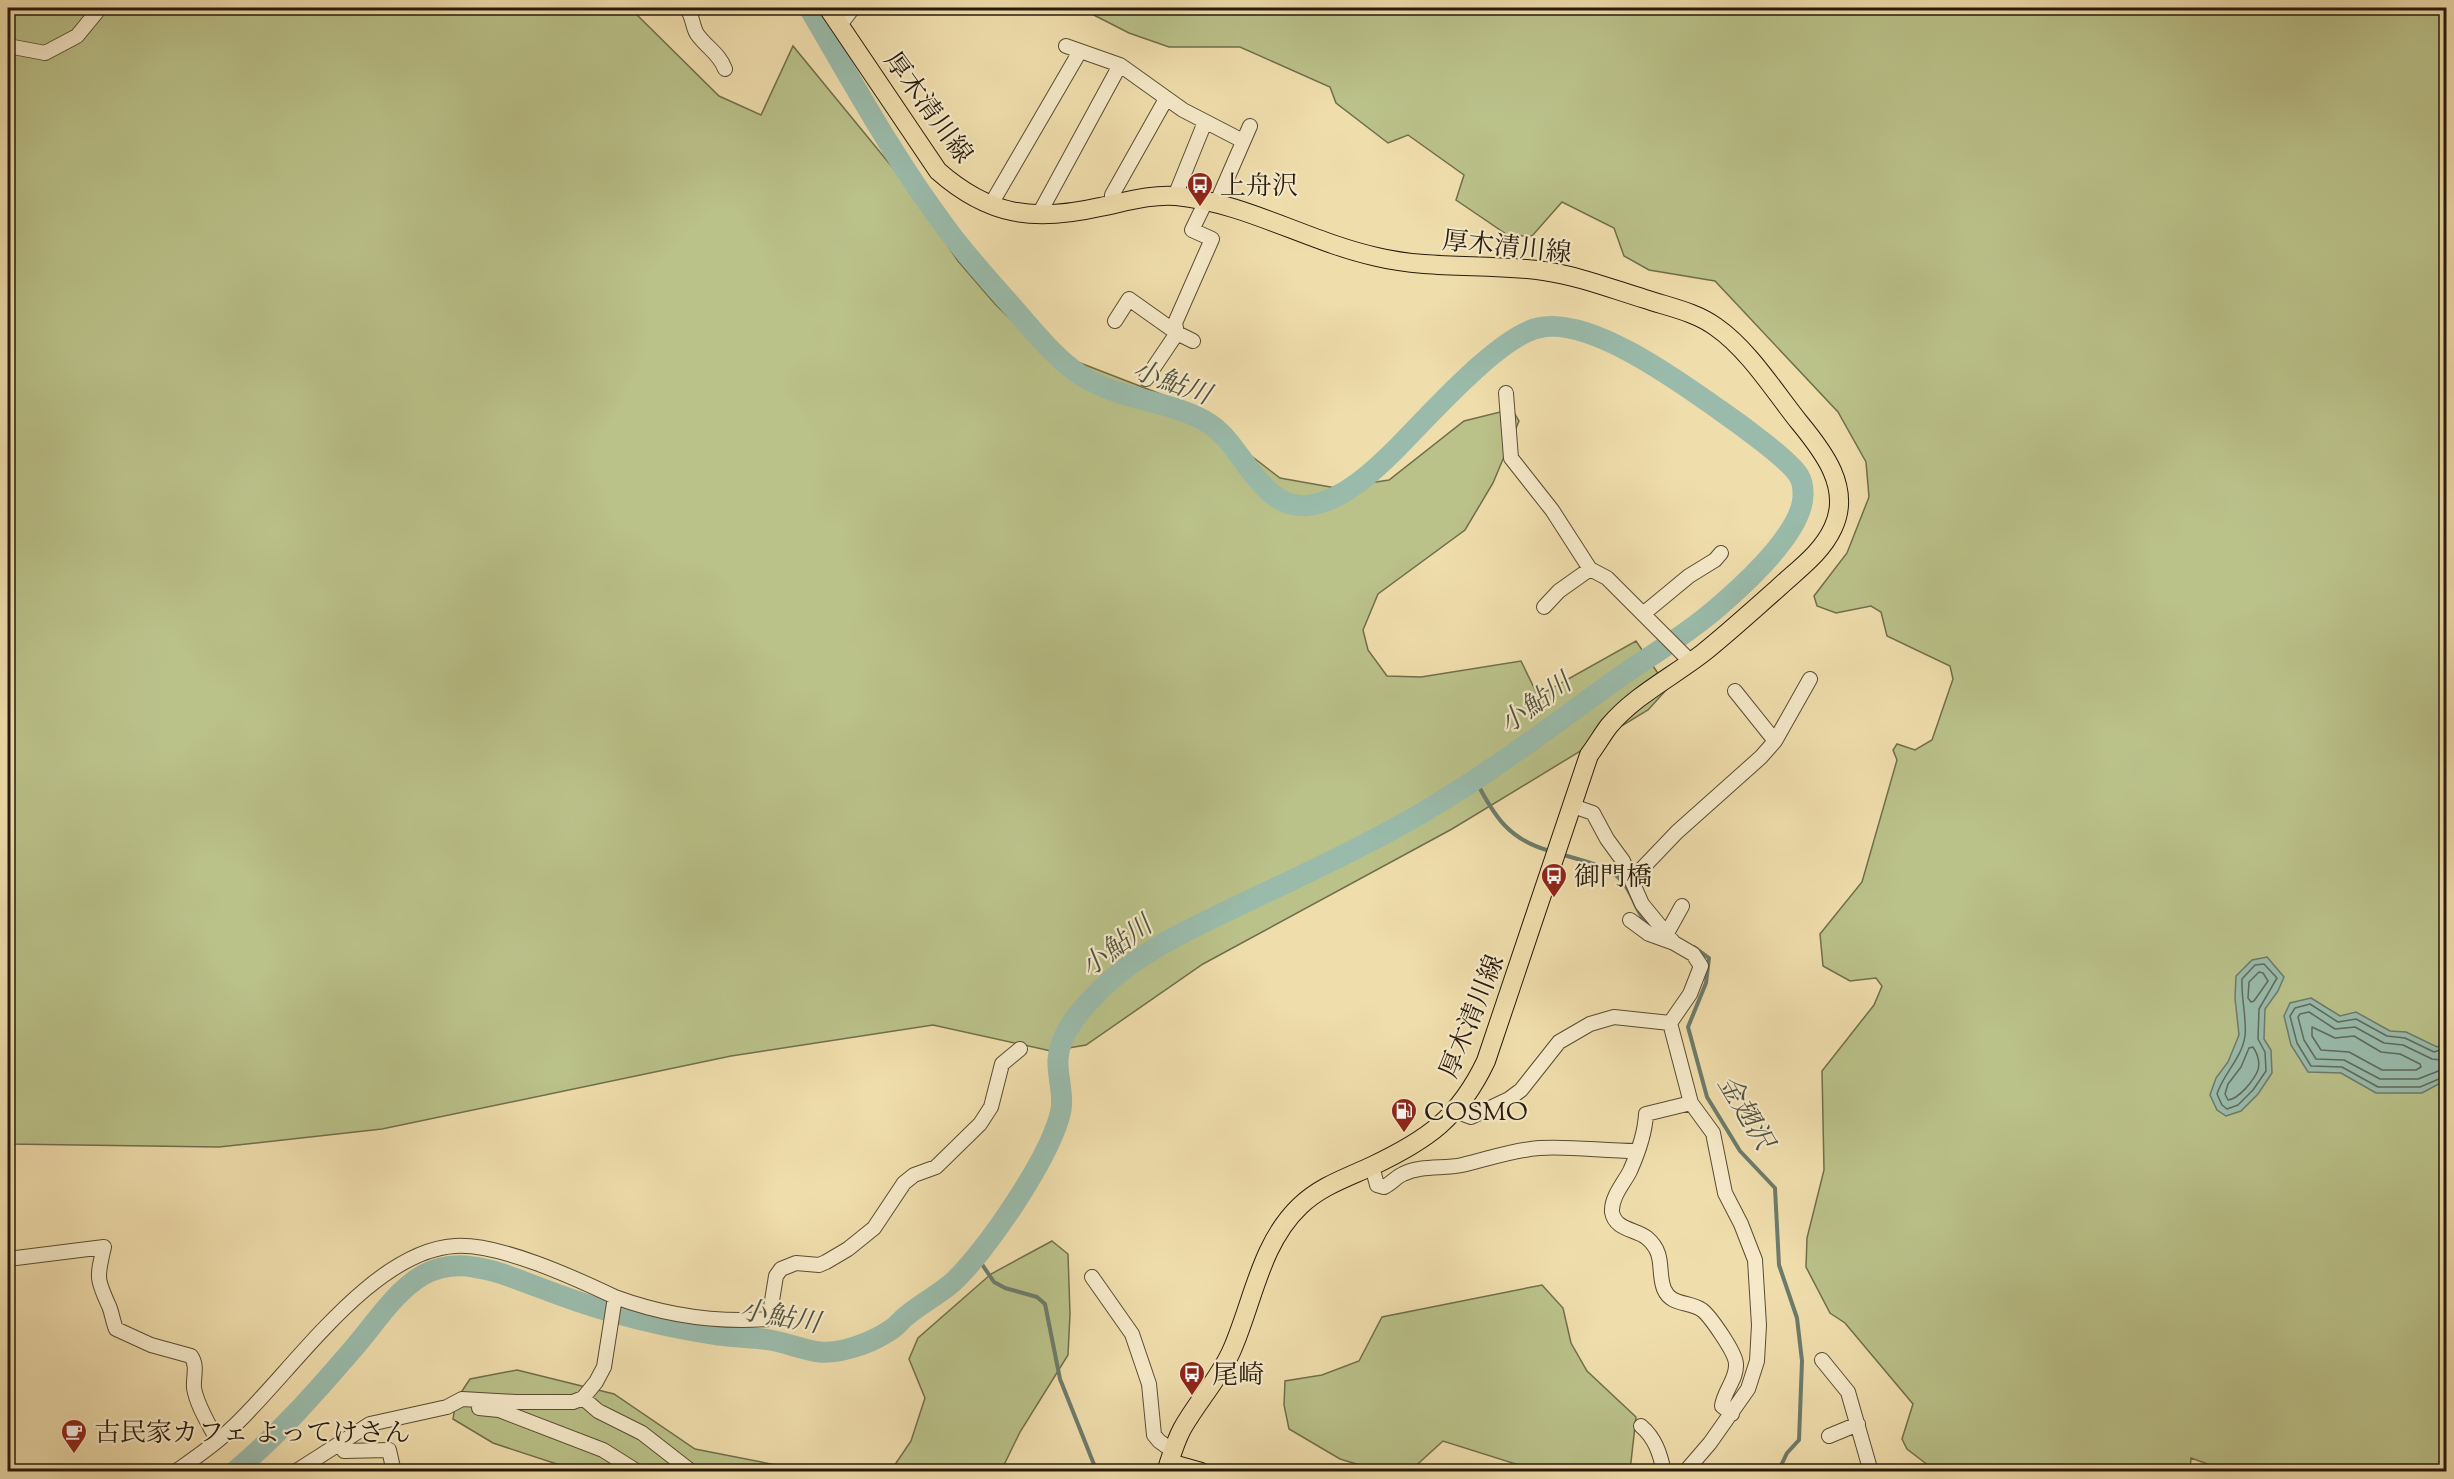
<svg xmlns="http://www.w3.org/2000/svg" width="2454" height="1479" font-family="'Sorts Mill Goudy','Noto Serif JP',serif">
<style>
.green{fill:#bac189;stroke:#706e4a;stroke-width:1.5}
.water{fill:#9abbab;stroke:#6c7b6b;stroke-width:1.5}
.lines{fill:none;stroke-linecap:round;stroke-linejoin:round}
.shore{stroke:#606b5b;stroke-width:1.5}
.stream{stroke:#6c7b6b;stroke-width:4}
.river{stroke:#9abbab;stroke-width:21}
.minor-casing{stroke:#594c33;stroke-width:16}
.major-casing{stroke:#271b0b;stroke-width:20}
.minor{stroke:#f5e9c9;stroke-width:14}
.major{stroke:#f0ddac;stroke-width:18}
.labels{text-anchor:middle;stroke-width:4.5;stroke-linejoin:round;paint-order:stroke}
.street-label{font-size:26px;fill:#271b0b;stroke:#f5e9c9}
.poi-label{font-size:26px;fill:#271b0b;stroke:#f5e9c9;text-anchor:start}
.water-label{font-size:27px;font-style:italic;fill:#4f5343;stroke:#f5e9c9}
</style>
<rect width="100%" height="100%" fill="#f0ddac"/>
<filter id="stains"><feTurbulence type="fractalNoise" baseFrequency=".00333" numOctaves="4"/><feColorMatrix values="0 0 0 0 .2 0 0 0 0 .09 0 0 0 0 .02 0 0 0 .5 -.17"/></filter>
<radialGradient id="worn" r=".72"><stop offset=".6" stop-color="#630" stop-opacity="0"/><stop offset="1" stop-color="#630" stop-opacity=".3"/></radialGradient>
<!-- green -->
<path class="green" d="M8,8H630L719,96L761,115L793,46L907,185L958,261L995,304L1039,347L1181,402L1280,478L1336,488L1389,480L1464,421L1512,409L1519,421L1493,483L1465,530L1378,594L1363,630L1368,650L1387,676L1421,677L1521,661L1538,696L1636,641L1668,688L1648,710L1452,829L1203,964L1086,1045L1051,1051L933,1025L731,1056L382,1129L219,1147L8,1144Z
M1080,8H2446V1471H2227L2191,1458L2190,1471L1937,1472L1907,1449L1902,1439L1913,1404L1845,1323L1830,1313L1806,1267L1807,1238L1824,1170L1822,1071L1874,1005L1882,986L1876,978L1850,981L1823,966L1820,934L1862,882L1897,760L1893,750L1897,744L1915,750L1932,740L1953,679L1950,666L1887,636L1881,612L1871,606L1836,613L1817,606L1814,596L1847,553L1869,497L1866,462L1838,412L1715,281L1649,270L1624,256L1614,228L1562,202L1532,236H1509L1456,200L1464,175L1408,135L1388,143L1336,103L1330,87L1240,47H1169L1129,33Z
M1052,1241L1068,1254L1070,1314L1068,1355L1020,1432L1001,1471H878L892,1469L911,1441L925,1398L909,1359L918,1338L991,1274Z
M1542,1285L1563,1308L1571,1343L1587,1371L1636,1417L1630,1471H1538L1443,1441L1410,1471H1379L1340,1459L1289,1429L1284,1405L1285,1381L1322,1375L1359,1361L1382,1317Z
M517,1370L614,1394L695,1449L807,1471H578L493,1443L453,1419L456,1400L470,1379Z"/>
<!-- water -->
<path class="water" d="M2267,957L2284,977L2278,991L2265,1009L2264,1039L2271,1050L2272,1073L2258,1094L2241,1111L2226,1116L2217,1110L2210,1095L2216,1078L2228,1062L2239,1035L2235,998L2236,976L2252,960Z
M2311,998L2340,1016L2356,1012L2390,1031L2406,1032L2437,1047L2446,1041V1080L2422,1093H2376L2341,1073L2308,1072L2291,1045L2284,1016L2290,1003Z"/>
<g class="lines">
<!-- shore -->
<path class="shore" d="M2264,964L2277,978L2259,1009L2258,1039L2265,1052L2266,1071L2253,1090L2238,1105L2227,1109L2222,1105L2217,1094C2223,1074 2242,1058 2245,1036C2247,1021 2241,997 2242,979L2255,965Z
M2259,972L2263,973L2268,981L2254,1001L2251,1002L2248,998L2249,982Z
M2312,1027L2335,1038L2354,1036L2381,1052L2400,1054L2420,1064L2421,1067L2416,1070H2382L2349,1052L2321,1050L2312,1036Z
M2253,1047C2257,1053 2260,1062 2258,1070C2254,1080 2239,1099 2228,1100L2225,1094L2228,1084L2241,1067L2249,1048Z
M2446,1048L2434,1052L2405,1038L2387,1036L2356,1019L2338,1022L2310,1004L2295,1008L2290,1016L2297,1043L2311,1066L2342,1067L2378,1087H2420L2446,1076
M2446,1057L2440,1060L2432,1059L2403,1045L2384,1043L2355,1027L2335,1029L2309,1012L2300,1014L2298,1017L2304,1040L2316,1059L2344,1060L2380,1079H2418L2446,1068"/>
<!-- stream -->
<path class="stream" d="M1476,781C1494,816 1509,840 1550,851
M1560,854C1580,860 1606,865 1621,880C1635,894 1634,916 1653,926
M1694,947L1709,958L1706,983L1688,1027L1707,1097L1740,1151L1775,1188L1779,1265L1797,1318L1802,1361L1799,1440L1787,1453L1778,1472
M977,1257L994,1282L1005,1288L1037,1297L1045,1304L1060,1379L1097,1472"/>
<!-- river -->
<path class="river" d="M234,1472C278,1435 316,1392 353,1349C375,1324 394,1292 423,1275C440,1266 455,1264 473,1267C496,1270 516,1279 538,1287C564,1297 592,1307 619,1314C651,1323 686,1330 719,1335C736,1338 754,1337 770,1340C787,1343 804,1350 820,1352C838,1354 868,1344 884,1334C902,1324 894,1325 910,1313C924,1302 939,1294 952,1283C986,1252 1052,1155 1061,1110C1064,1093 1057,1077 1058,1059C1060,1031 1083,1007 1102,988C1144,948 1197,926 1248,901C1295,879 1341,857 1386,833C1467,790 1540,735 1614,681C1651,655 1691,632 1725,601C1750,579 1805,528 1803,493C1803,487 1802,481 1799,476C1791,461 1737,422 1721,411C1680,382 1589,315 1538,328C1498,337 1427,418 1396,449C1374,471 1344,499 1312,505C1260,513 1245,447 1210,424C1173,400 1123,402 1082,376C1054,358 1032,329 1010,304C987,278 964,253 944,225C893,157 852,81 809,8"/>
<defs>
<path id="minor" d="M686,8C693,15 692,26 697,34C706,47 719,53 725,69
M840,25L853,8
M8,46L45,53L77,36L100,8
M1066,46L1120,65L1183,110L1243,141
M1175,196L1205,122
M1112,204V195L1166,99
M1216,204L1250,126
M990,206L1079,53
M1039,214L1120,65
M1115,321L1129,299L1177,333L1193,341
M1146,379L1177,333L1175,323L1212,239L1192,230L1206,201
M1506,393L1511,458L1552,510L1590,569L1607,578L1691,662
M1544,607L1559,591L1590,569
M1643,614L1689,576L1715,560L1721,553
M1735,691L1775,741
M1573,806L1593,813L1607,839L1623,861L1642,904L1674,943L1693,954L1701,966L1690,994L1670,1023L1691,1103L1713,1133L1725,1193L1741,1224L1755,1260L1759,1325L1757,1361L1748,1389L1710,1443L1685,1472
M1632,879L1677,832L1761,757L1775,741L1810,679
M1630,920L1649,934L1674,943
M1667,933L1682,906
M1691,1103L1646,1114C1645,1134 1638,1153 1630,1171C1624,1183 1611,1197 1612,1212C1615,1230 1636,1229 1647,1238C1666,1254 1657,1271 1664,1289C1671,1306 1689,1301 1702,1310C1710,1316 1736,1353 1736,1364C1737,1379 1724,1391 1722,1406L1732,1414
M1455,1111L1471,1117L1509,1099L1521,1090L1559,1042L1590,1024L1614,1017L1670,1023
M1372,1166L1377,1185L1384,1187C1392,1183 1396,1177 1403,1174C1421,1165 1443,1169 1462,1165C1488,1159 1513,1150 1539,1148C1572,1146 1603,1151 1636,1151
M8,1259L104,1247C97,1277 96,1278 109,1306C112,1313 113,1322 116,1329L151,1345L191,1356C198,1366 193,1377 194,1388C197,1406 209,1424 217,1440
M1092,1277L1132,1334L1149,1384L1154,1435L1159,1441L1173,1451
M615,1297C664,1315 717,1323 769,1319L776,1276L781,1269L796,1263L819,1265L826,1262L848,1249L874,1228L904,1183L914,1175L936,1167L980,1124L991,1107L1002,1064L1020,1049
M1822,1360L1848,1392L1871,1472
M479,1408L499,1410L603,1450L638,1472
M1641,1426C1655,1438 1660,1453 1664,1472
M1829,1436L1858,1424
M344,1451L389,1450L394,1472
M175,1472C195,1458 216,1444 233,1427C291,1373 371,1251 455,1246C499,1243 575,1278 615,1297L604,1367L596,1382L583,1398L598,1411L642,1433L692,1472
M295,1472L370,1424L447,1407L462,1399L515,1402H573L583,1398"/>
<path id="major" d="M828,8L938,171C989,216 1034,222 1100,207C1125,202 1151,194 1176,196C1246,203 1309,242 1377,257C1431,270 1489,263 1544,271C1579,276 1612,289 1645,299C1669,307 1696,312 1716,327C1748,349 1775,392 1799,422C1823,451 1852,488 1833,528C1821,554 1797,570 1777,589C1752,611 1728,633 1703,653C1672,677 1634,696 1609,726C1602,735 1596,746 1589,755L1486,1061C1459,1118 1427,1140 1372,1166C1346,1178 1321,1186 1300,1206C1260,1244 1253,1303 1231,1352C1218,1380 1197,1402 1182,1429C1175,1442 1171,1457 1166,1472
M1169,1463L1201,1472"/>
</defs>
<!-- minor casing -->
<use href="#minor" class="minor-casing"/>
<!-- major casing -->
<use href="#major" class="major-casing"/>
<!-- minor -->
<use href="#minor" class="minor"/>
<!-- major -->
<use href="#major" class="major"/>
</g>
<!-- icons -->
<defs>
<symbol id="bus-pin" viewBox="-11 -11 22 30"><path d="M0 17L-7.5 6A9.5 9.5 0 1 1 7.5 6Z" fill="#8f2418" stroke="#f5e9c9"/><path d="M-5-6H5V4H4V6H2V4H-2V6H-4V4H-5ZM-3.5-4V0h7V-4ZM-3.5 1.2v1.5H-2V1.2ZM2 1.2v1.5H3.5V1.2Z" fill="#fff"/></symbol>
<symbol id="fuel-pin" viewBox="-11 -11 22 30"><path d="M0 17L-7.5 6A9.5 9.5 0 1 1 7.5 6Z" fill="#8f2418" stroke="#f5e9c9"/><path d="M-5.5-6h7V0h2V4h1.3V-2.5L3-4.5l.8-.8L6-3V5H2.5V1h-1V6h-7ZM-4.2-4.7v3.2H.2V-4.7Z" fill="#fff"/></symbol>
<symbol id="cafe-pin" viewBox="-11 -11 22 30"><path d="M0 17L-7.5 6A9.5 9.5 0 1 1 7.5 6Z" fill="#8f2418" stroke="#f5e9c9"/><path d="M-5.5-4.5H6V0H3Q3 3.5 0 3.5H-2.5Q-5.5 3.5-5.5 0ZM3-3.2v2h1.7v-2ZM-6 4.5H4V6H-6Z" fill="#fff"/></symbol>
</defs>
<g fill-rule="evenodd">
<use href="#bus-pin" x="1185" y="170" width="30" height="40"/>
<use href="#bus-pin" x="1539" y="861" width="30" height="40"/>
<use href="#fuel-pin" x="1389" y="1096" width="30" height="40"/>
<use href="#bus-pin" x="1177" y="1359" width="30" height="40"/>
<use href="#cafe-pin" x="59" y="1417" width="30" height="40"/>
</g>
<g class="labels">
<!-- street labels -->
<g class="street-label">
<text transform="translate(929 107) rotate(54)" y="9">厚木清川線</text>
<text transform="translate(1507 246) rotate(6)" y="9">厚木清川線</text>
<text transform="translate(1471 1016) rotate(-68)" y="9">厚木清川線</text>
</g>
<!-- poi labels -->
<g class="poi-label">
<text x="1220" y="194">上舟沢</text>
<text x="1574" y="885">御門橋</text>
<text x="1424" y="1120">COSMO</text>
<text x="1212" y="1383">尾崎</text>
<text x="94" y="1441">古民家カフェ よってけさん</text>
</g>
<!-- water labels -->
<g class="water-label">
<text transform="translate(1172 382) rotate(20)" y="9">小鮎川</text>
<text transform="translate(1535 703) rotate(-36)" y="9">小鮎川</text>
<text transform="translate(1116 946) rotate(-37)" y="9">小鮎川</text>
<text transform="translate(1746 1112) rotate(59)" y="9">金翅沢</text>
<text transform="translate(780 1316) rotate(10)" y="9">小鮎川</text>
</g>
</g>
<!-- margin -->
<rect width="2454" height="1479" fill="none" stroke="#f0ddac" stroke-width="30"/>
<rect x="9" y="9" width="2436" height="1461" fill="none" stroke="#271b0b" stroke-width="3"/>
<rect x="15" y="15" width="2424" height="1449" fill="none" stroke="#271b0b" stroke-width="1.5"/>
<rect width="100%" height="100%" filter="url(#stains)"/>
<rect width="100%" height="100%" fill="url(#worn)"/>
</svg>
